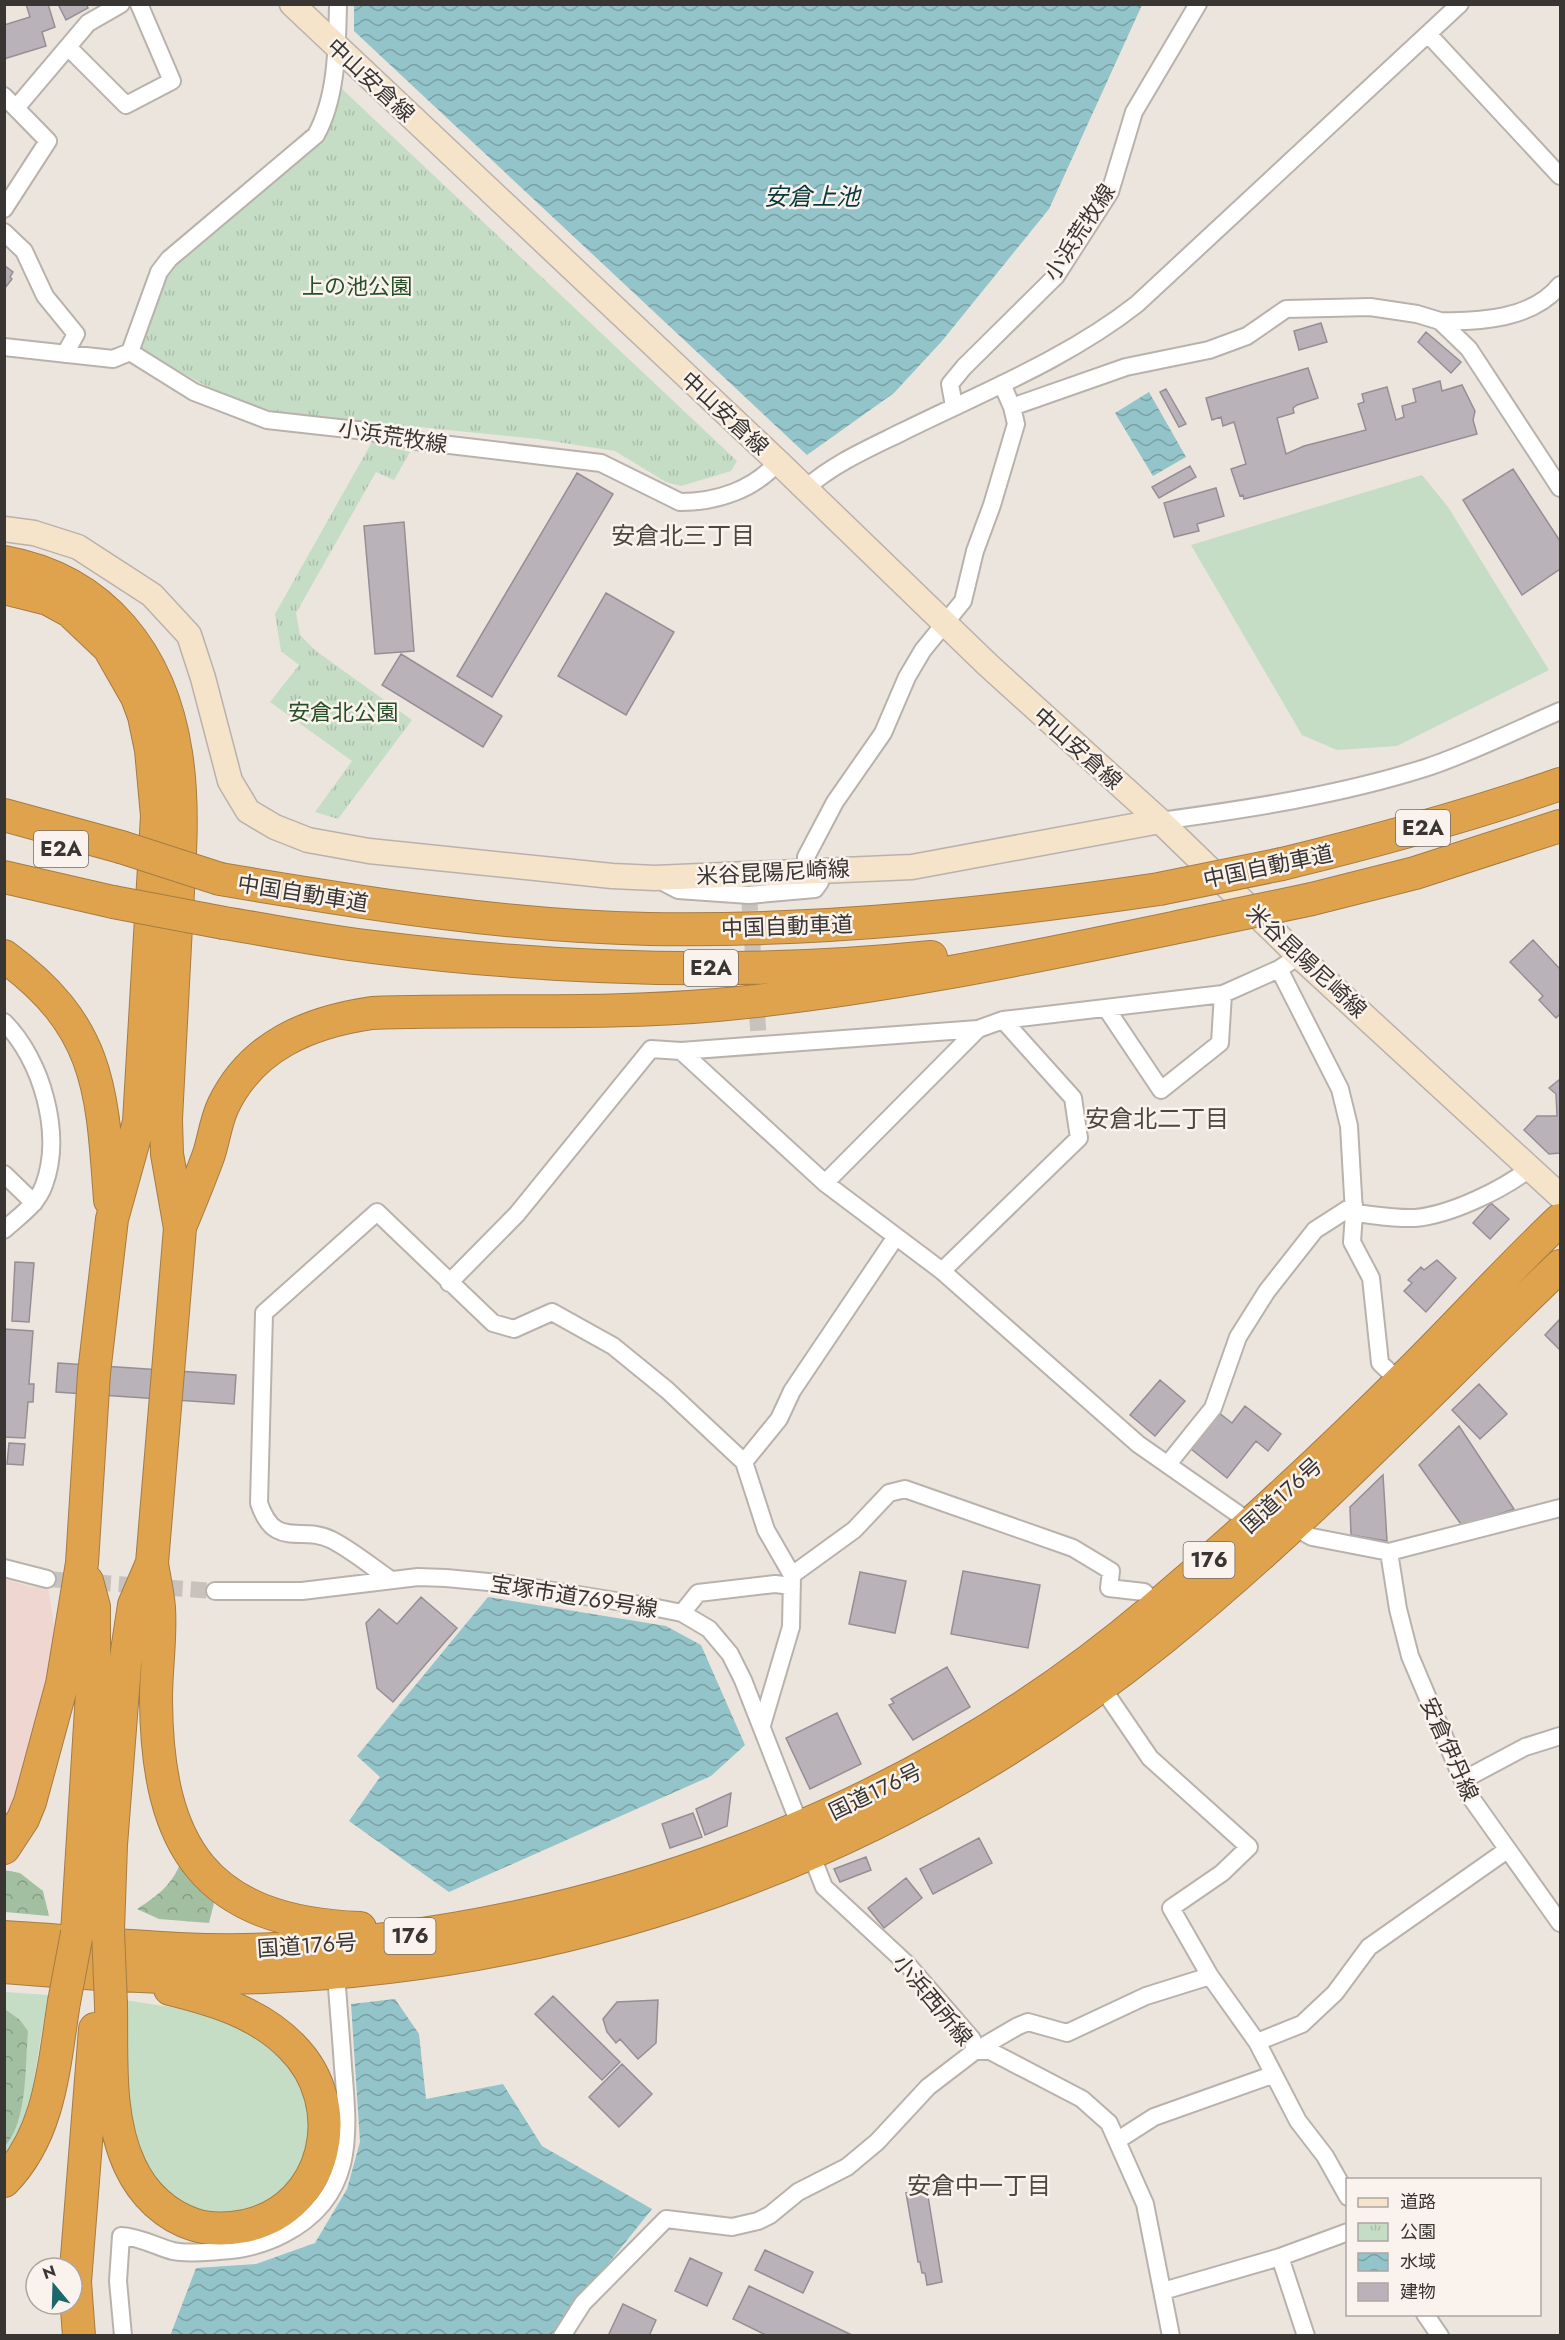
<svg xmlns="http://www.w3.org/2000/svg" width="1565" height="2340" font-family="Jost,'Noto Sans JP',sans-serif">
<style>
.medical{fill:#f0d6d0}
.green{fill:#c5dcc5}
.forest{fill:url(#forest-crowns)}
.park{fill:url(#park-tufts)}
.water{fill:url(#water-waves)}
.building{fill:#b9b2b9;stroke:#958f95;stroke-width:1.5}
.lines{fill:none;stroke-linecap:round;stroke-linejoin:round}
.street-tunnel{stroke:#c8c2bc;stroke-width:16;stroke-dasharray:16 8;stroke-linecap:butt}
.street-casing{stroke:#b9b2ac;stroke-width:20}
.secondary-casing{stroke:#b9b2ac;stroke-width:27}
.highway-casing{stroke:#a57c44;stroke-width:34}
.street{stroke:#fff;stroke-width:16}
.secondary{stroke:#f5e3ca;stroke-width:24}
.highway{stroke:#dfa34d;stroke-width:32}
.highway-bridge-casing{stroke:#a57c44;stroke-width:34;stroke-linecap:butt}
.highway-bridge{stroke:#dfa34d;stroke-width:32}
.labels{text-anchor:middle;stroke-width:5;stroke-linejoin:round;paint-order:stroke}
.shield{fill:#faf2ec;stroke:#726e6a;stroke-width:1.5}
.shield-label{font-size:21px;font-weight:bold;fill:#383532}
.street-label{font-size:22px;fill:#383532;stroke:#faf2ec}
.park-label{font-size:22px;fill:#255027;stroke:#faf2ec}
.water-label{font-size:24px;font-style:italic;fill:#08383c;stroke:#faf2ec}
.neighbourhood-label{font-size:24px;fill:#4d4742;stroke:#faf2ec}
</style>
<defs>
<pattern id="forest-crowns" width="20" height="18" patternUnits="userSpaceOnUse" patternTransform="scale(1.5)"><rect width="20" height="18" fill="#a3bfa2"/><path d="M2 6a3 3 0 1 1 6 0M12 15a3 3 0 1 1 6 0" fill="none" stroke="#869c85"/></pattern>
<pattern id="park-tufts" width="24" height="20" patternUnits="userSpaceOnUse" patternTransform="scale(1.5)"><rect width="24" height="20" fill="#c5dcc5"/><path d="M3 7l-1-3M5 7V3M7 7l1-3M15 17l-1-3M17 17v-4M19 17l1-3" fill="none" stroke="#aabdaa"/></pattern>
<pattern id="water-waves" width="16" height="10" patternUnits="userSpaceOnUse" patternTransform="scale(1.5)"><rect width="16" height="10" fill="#93c4c9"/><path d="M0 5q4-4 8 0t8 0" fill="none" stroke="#79a0a4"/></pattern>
</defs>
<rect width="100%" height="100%" fill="#ece5de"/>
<!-- medical -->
<path class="medical" d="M5,1579L31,1587H48L57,1643L34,1756L5,1834Z"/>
<!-- green -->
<path class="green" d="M1422,475L1448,507L1549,670L1397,746L1337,750L1302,735L1191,545Z
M5,1992L48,1995L29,2109L5,2163V2146L7,2143L8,2011L5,2009Z
M124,2000L190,2010L233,2020L289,2058L313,2113L302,2177L257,2215L192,2211L162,2191L141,2165L129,2132Z"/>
<!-- forest -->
<path class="forest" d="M180,1864L216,1895L209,1923L159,1919L137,1909C157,1896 171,1886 180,1864Z
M4,1870L20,1873L43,1891L49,1916L5,1912Z
M5,2009L20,2020L28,2031C25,2064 28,2121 5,2146Z"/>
<!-- park -->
<path class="park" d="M341,88L737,461L731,471L681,486L666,482L615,451L538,439L281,413L233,401L140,349L168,272L322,143Z
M372,442L410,452L394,480L376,472L296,613L300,635L316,651L412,720L338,819L315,812L352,761L270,702L299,665L281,651L275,614Z"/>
<!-- water -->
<path class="water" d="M354,5L1142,4V5L1049,209L942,341L894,393L807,455L354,31Z
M1149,392L1186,457L1153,476L1115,413Z
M488,1597L666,1626L701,1645L745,1745L711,1776L449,1892L349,1821L380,1777L357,1756Z
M395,1999L419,2034L426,2099L503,2084L542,2146L652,2209L551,2335L170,2336L196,2268L256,2264L315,2243L347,2189L360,2142L351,2004Z"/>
<!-- building -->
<path class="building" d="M26,4H48L55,27L42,32L46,46L4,59V25L30,17Z
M58,4H86L88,8L66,20Z
M4,265L13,272L10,277L12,279L4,289Z
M1321,323L1327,342L1299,350L1294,331Z
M1426,332L1461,362L1451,373L1418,342Z
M1308,368L1318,398L1297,405L1293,408L1294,413L1277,418L1286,454L1304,446L1366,430L1358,404L1364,402L1362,394L1387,387L1396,420L1404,417L1402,406L1416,402L1413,389L1440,381L1442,391L1462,385L1475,411L1473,420L1477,434L1244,499L1243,495L1240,496L1231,469L1246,464L1234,422L1223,426L1221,417L1212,420L1206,398Z
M1166,389L1186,424L1179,427L1160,392Z
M1190,466L1196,477L1159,498L1152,487Z
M1513,469L1560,541V569L1522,595L1463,500Z
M577,473L613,494L492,697L457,676Z
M1216,488L1224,516L1197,524L1199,531L1174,537L1164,503Z
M404,522L414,651L375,654L364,526Z
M606,593L674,632L626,715L558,676Z
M401,654L502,716L483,747L382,685Z
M1533,940L1560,969V1014L1556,1018L1539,1000L1543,996L1510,962Z
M1560,1079V1153L1549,1154L1524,1130L1537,1116H1557L1556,1094L1549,1088Z
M1491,1203L1509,1219L1490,1239L1473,1223Z
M1437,1260L1456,1278L1426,1312L1404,1291L1412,1283L1408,1280L1421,1267L1424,1270Z
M15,1262L34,1263L29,1322L12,1321Z
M1560,1319V1350L1545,1335Z
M4,1329L33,1331L29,1384H34L33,1402H28L25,1438L4,1437Z
M58,1363L236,1375L234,1404L56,1392Z
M1160,1380L1185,1401L1155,1436L1130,1415Z
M1479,1384L1507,1414L1480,1439L1452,1410Z
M1245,1406L1281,1434L1268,1451L1256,1441L1227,1478L1191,1449L1219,1413L1232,1423Z
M1459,1426L1514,1509L1463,1527L1419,1465Z
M9,1443L25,1444L23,1465L7,1464Z
M1383,1475L1387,1541L1351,1535L1350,1507Z
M963,1571L1040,1585L1028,1648L951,1634Z
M860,1572L906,1581L895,1633L849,1624Z
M421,1597L457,1628L393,1702L377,1688L366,1623L379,1609L397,1624Z
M947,1667L970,1707L913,1740L889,1705L894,1703L891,1699Z
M837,1713L861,1764L810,1789L786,1738Z
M731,1793L727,1826L705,1835L696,1809Z
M693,1813L702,1837L670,1848L662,1824Z
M979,1838L992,1863L933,1894L920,1869Z
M866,1857L871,1870L840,1882L834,1869Z
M906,1878L922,1898L884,1928L868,1908Z
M553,1996L620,2062L602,2080L535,2014Z
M658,2000L656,2043L638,2059L620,2039L616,2043L607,2032L603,2019L617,2002Z
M622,2064L652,2094L619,2127L589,2097Z
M927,2190L942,2282L927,2285L925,2273H922L920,2262H918L906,2193Z
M765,2250L813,2272L803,2293L755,2270Z
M690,2258L722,2273L707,2306L675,2291Z
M749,2286L854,2336H768L733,2319Z
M623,2304L656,2320L649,2336H608Z"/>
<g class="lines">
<!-- street-tunnel -->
<path class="street-tunnel" d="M749,895L759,1043
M47,1579L215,1591"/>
<defs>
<path id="street" d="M1428,34L1560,176
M68,47L126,105L172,81L139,4
M4,96L48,141L4,209
M16,108L88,23L121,4
M4,232L24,251L45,296L76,334L65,354
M1440,321C1480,322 1533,319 1560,285
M4,347L113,359L130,352L194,392L267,420L366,431L416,441L601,463L680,502C717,502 753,490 778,462
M130,352L159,272L169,259L316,135C337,97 337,47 338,4
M954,406L950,384L964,367L1056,276L1110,192L1134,112L1198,4
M1012,407L1126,367L1209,350L1247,336L1286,309L1370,307L1417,314L1440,321L1469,349L1560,488
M805,489C834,463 870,448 904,431C983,392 1067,359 1137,304L1460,4
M1160,821C1248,809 1340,795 1425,768C1471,753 1516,730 1560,711
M807,870L806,857L835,802L883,733L907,677L923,650L963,601L975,551L992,505L1016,424L1012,407L1002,384
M657,879L678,890L749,895L815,889L820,882L821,870
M1279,969L1340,1089L1349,1126L1354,1213C1374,1215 1395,1219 1415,1218C1450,1215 1502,1190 1529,1169
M1106,1008L1161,1090L1220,1043L1223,994
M4,1022C42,1060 63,1134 44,1185C37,1205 19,1216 4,1230
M681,1051L825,1183L942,1271L1138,1444L1251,1523H1259
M4,1174L34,1203
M825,1183L978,1029
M1354,1213L1352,1242L1371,1278L1380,1363L1400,1382
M942,1271L1079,1138L1073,1098L1003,1020
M449,1283L517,1214L651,1049L681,1051L978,1029L1003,1020L1223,994L1279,969L1299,956
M744,1462L779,1419L792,1391L895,1238
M1168,1464L1213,1408L1238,1337L1267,1291L1315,1230L1354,1205
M1287,1524L1312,1537L1389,1552L1560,1508
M1389,1552L1398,1609L1410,1656L1469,1795L1560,1923
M4,1568L47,1579
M792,1575L854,1530L889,1493L905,1489L1073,1548L1111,1571L1109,1588L1144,1592L1158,1605
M391,1580C372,1567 353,1551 332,1540C301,1524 275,1551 259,1503L264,1313L377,1212L493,1323L514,1329L552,1312L613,1346L667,1390L744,1462L766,1530L792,1575L791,1627L762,1725
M215,1591H302L418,1577L446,1578L510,1584L647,1606L682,1613L709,1629L730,1654L743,1680L824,1887L907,1964L972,2039L975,2051H990L1082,2099L1109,2123L1145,2204L1171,2336
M682,1613L698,1593L775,1584L792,1586
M1101,1686L1150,1758L1249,1847L1222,1873L1171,1908L1210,1976
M1463,1780L1525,1747L1560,1736
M1257,2042L1302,2024L1335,1993L1369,1947L1507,1850
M1118,2140L1154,2117L1272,2075
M1280,2257L1348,2232
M1163,2291L1280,2257L1306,2336
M1425,2314L1440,2336
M123,2336L118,2281L121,2236C140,2237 155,2246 173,2251C187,2254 205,2252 219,2251C243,2250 263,2245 284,2234C355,2197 349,2136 343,2067C341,2035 338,2004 336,1972
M562,2336L583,2303L666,2219L732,2227L758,2221L770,2215L798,2192L847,2167L877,2142L928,2087L975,2051L1018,2026L1028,2022L1067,2033L1146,1996L1210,1976L1257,2042L1298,2121L1325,2156L1348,2197"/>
<path id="secondary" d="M292,4L778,462L988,665L1160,821L1299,956L1560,1196
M4,529L34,533L78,547L152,595L189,635L203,678L230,781L248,811L275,827L308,840L369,851L612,876L655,878L912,867L1160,821"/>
<path id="highway" d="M4,562C104,580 161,655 176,753C185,810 179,869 176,926C173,990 169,1055 166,1120L167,1154L180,1228L152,1563C154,1578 158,1593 159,1608C161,1638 156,1669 156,1699C157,1847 205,1922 360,1928
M4,588L48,599L70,611L109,648L137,697L144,716L151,750L157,816L139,1122L112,1219L94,1373L82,1563L62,1684L30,1802L23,1819L4,1848
M4,815L121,847
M1282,864C1376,841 1469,816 1560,784
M4,877L113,902
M220,879C362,903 505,926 649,929C820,932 989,914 1159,889
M1312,899L1415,873L1560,826
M224,923C274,931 323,941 373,947C558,970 746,976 931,957
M4,956C101,1027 102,1090 110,1200
M180,1227C190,1203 200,1179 209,1154C214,1138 216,1121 223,1106C252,1045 310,1022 372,1013C487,1009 603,1015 717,1005C879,990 1038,956 1197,923
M108,1931L111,1845L125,1664L134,1605L152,1563
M77,1933L94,1661V1607L87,1581
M4,1937C94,1942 185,1954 274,1949C592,1932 906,1818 1150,1612C1242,1534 1330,1452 1415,1367C1464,1318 1510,1267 1560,1220
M4,1967C91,1974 178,1980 264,1977C596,1964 904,1848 1162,1639C1304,1525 1429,1391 1560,1266
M111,2005C112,2057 107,2117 130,2166C143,2194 166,2216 195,2225C211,2230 229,2229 245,2226C328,2208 350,2105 292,2047C259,2013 215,2000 170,1989
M4,2181C51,2133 54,2064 64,2002
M79,2336L75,2282L95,2029"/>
</defs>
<!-- street casing -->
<use href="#street" class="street-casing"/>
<!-- secondary casing -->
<use href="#secondary" class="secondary-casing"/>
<!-- highway casing -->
<use href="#highway" class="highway-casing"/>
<!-- street -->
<use href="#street" class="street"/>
<!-- secondary -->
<use href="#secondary" class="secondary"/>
<!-- highway -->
<use href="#highway" class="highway"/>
<defs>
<path id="highway-bridge" d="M121,847L220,879
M1159,889L1282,864
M113,902L224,923
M1197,923L1312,899
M108,1931L111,2005
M64,2002L77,1933"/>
</defs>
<!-- highway-bridge casing -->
<use href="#highway-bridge" class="highway-bridge-casing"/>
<!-- highway-bridge -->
<use href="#highway-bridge" class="highway-bridge"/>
</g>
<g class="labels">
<!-- shield labels -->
<g class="shield">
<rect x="1396" y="810" width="54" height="36" rx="4.5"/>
<rect x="34" y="831" width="54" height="36" rx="4.5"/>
<rect x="684" y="950" width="54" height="36" rx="4.5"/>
<rect x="1183.5" y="1542" width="51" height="36" rx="4.5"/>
<rect x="384.5" y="1918" width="51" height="36" rx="4.5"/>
</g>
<g class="shield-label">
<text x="1423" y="835">E2A</text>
<text x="61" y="856">E2A</text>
<text x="711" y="975">E2A</text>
<text x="1209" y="1567">176</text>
<text x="410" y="1943">176</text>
</g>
<!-- street labels -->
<g class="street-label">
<text transform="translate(371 80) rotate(43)" y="8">中山安倉線</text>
<text transform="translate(1079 232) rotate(-57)" y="8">小浜荒牧線</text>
<text transform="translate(725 413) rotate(43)" y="8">中山安倉線</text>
<text transform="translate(393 436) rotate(9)" y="8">小浜荒牧線</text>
<text transform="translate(1078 748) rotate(42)" y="8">中山安倉線</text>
<text transform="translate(1268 866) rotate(-12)" y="8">中国自動車道</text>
<text transform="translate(773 872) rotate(-3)" y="8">米谷昆陽尼崎線</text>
<text transform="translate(303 893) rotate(9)" y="8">中国自動車道</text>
<text transform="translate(787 926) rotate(-2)" y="8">中国自動車道</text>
<text transform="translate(1307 961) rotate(43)" y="8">米谷昆陽尼崎線</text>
<text transform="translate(1281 1495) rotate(-42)" y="8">国道176号</text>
<text transform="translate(574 1596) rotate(9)" y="8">宝塚市道769号線</text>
<text transform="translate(1450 1749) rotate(66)" y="8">安倉伊丹線</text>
<text transform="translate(875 1791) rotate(-26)" y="8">国道176号</text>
<text transform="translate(307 1945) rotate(-4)" y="8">国道176号</text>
<text transform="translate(933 2000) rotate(50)" y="8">小浜西所線</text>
</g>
<!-- park labels -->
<g class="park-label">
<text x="357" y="294">上の池公園</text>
<text x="343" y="720">安倉北公園</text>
</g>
<!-- water labels -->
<g class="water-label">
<text x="812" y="205">安倉上池</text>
</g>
<!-- neighbourhood labels -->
<g class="neighbourhood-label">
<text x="683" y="544">安倉北三丁目</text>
<text x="1157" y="1127">安倉北二丁目</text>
<text x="979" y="2194">安倉中一丁目</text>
</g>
</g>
<!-- border -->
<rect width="1565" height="2340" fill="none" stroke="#383532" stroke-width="12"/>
<!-- legend -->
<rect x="1346" y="2178" width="195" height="138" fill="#faf2ec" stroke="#aca6a2" stroke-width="1.5"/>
<rect x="1358" y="2198" width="30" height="9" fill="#f5e3ca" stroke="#aca6a2" stroke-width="1.5"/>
<text x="1400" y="2208" font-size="18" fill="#383532">道路</text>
<rect x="1358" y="2223" width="30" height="18" fill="url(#park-tufts)" stroke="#aca6a2" stroke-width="1.5"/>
<text x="1400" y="2238" font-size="18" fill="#383532">公園</text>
<rect x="1358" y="2253" width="30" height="18" fill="url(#water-waves)" stroke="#aca6a2" stroke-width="1.5"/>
<text x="1400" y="2268" font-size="18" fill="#383532">水域</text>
<rect x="1358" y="2283" width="30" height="18" fill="#b9b2b9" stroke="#aca6a2" stroke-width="1.5"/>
<text x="1400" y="2298" font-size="18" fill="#383532">建物</text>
<!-- north arrow -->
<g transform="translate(54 2286) rotate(341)"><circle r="28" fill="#faf2ec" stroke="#aca6a2" stroke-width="1.5"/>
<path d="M0-4.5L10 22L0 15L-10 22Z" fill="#1a686b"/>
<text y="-9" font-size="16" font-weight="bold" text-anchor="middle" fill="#383532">N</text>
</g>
</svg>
